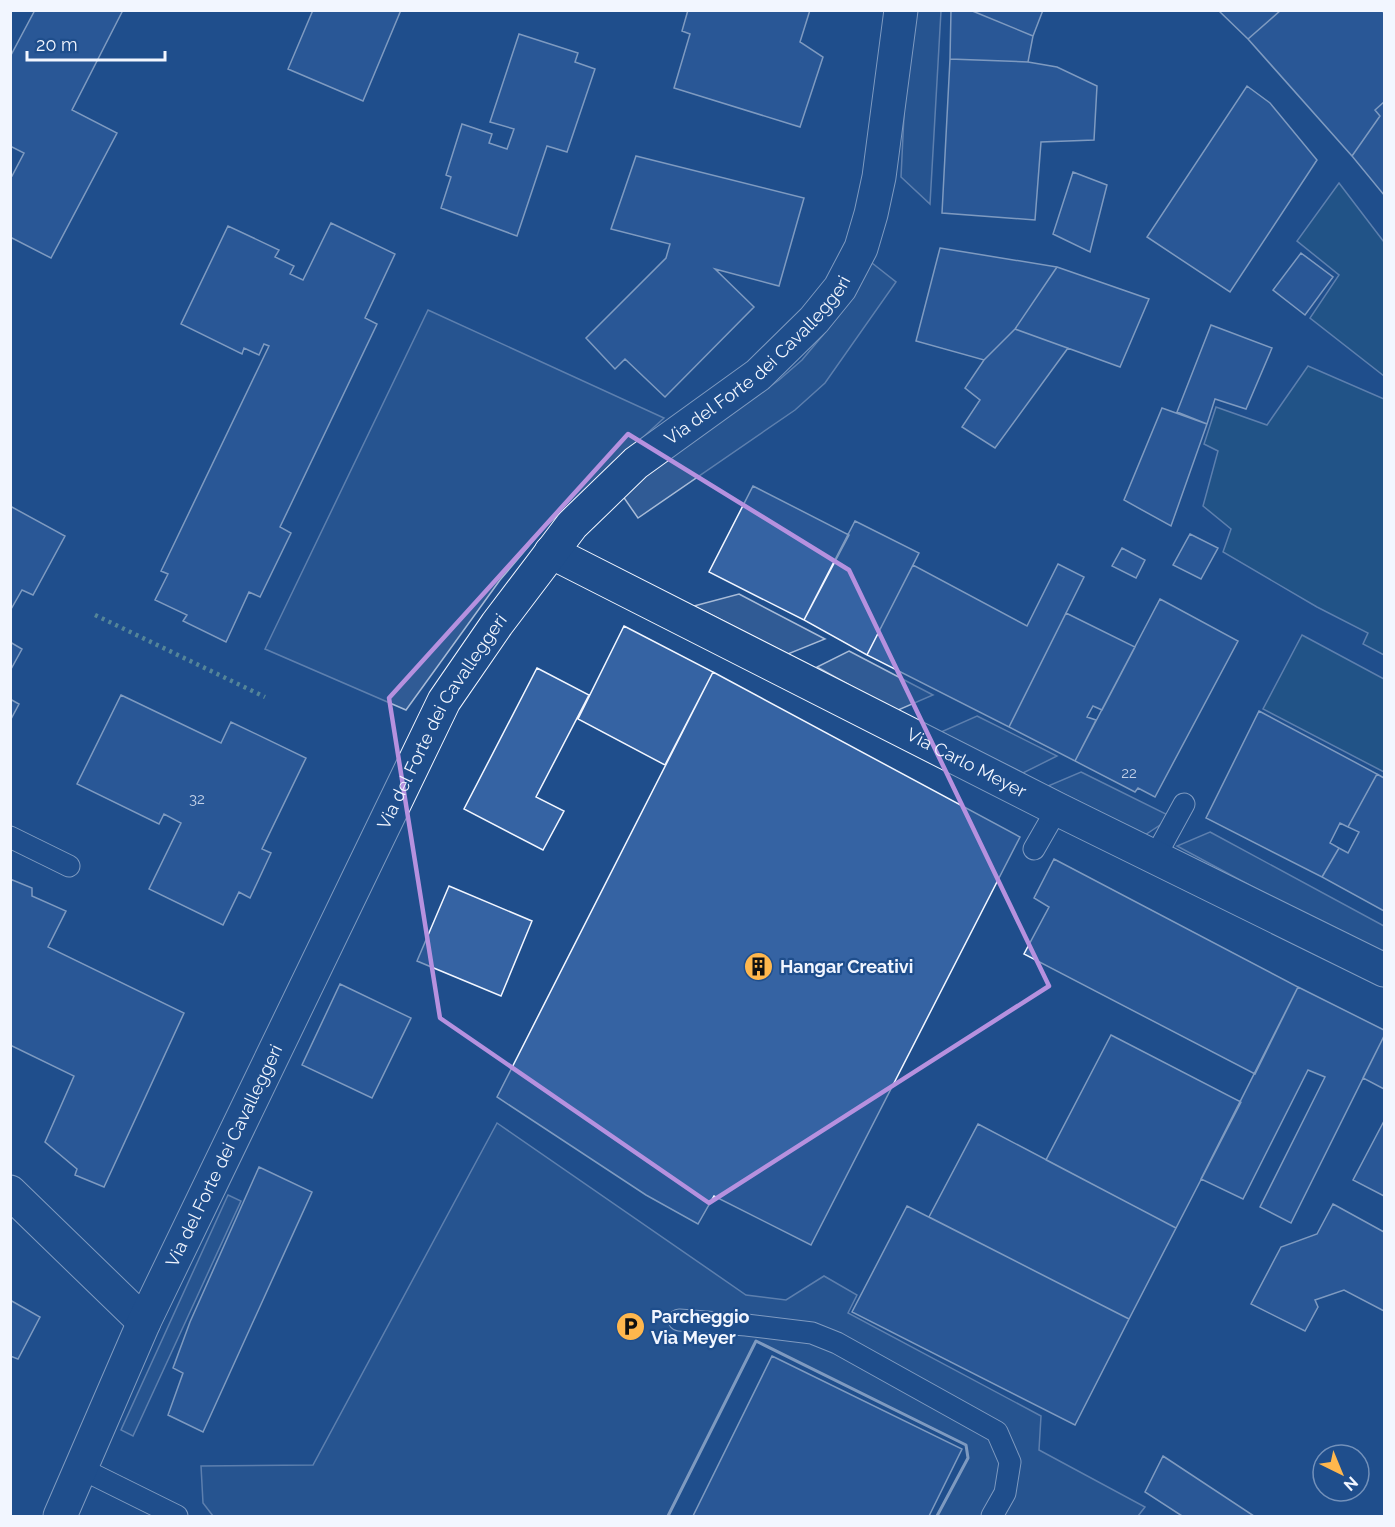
<svg xmlns="http://www.w3.org/2000/svg" width="1395" height="1527" font-family="Raleway,sans-serif">
<style>
.green{fill:#245a82;stroke:#a8bbd7;stroke-width:1.5}
.parking{fill:#305b95;stroke:#a8bbd7;stroke-width:1.5}
.building{fill:#3563a3;stroke:#f2f6ff;stroke-width:1.5}
.lines{fill:none;stroke-linecap:round;stroke-linejoin:round}
.service-casing{stroke:#f2f6ff;stroke-width:23}
.minor-casing{stroke:#f2f6ff;stroke-width:35}
.service{stroke:#1f4e8c;stroke-width:21}
.minor{stroke:#1f4e8c;stroke-width:33}
.hedge{stroke:#97c8a6;stroke-width:4.5;stroke-dasharray:3 4.5;stroke-linecap:butt}
.wall{stroke:#f2f6ff;stroke-width:3}
.marked{fill:none;stroke:#b691df;stroke-width:4.5;stroke-linejoin:round}
.labels{text-anchor:middle;stroke-width:4.5;stroke-linejoin:round;paint-order:stroke}
.number-label{font-size:15px;fill:#c3d1e8}
.street-label{font-size:18px;fill:#f2f6ff;stroke:#1f4e8c}
.poi-label{font-size:18px;font-weight:bold;fill:#f2f6ff;stroke:#1f4e8c;text-anchor:start}
</style>
<rect width="100%" height="100%" fill="#1f4e8c"/>
<!-- green -->
<path class="green" d="M1339,183L1384,242V376L1310,318L1339,275L1297,241Z
M1308,366L1384,399V655L1363,644L1368,633L1317,607L1223,552L1231,529L1203,506L1218,451L1204,444L1216,407L1267,425Z
M1302,635L1384,679V772L1263,709Z"/>
<!-- parking -->
<path class="parking" d="M909,11H941L930,204L901,177Z
M872,263L896,282L825,383L795,410L638,518L620,492L779,380L802,360L823,335Z
M428,310L664,418L545,527L500,580L406,710L265,649Z
M739,594L825,639L788,654L694,606Z
M849,651L933,695L896,711L817,667Z
M977,716L1057,756L1023,773L941,732Z
M1081,772L1172,817L1145,835L1048,786Z
M1210,832L1384,926V950L1376,953L1177,846Z
M497,1123L746,1295L786,1300L824,1276L857,1295L848,1313L1041,1416L1039,1450L1145,1507L1138,1516H937L968,1458L966,1445L756,1341L668,1516H213L203,1503L201,1466L313,1465Z
M228,1195L241,1201L133,1436L121,1430Z"/>
<!-- building -->
<path class="building" d="M35,10H123L72,110L117,133L51,258L10,237V175L12,176L24,153L10,146V57Z
M313,10H401L363,101L288,69Z
M688,10H810L800,42L823,57L800,127L674,88L690,34L682,31Z
M951,10H970L1033,36L1028,62L950,59Z
M970,10H1043L1033,36Z
M1218,10H1281L1248,39Z
M1281,10H1382L1384,13V102L1375,110L1380,116L1352,156L1248,39Z
M519,34L578,53L575,62L595,69L567,152L547,146L517,236L441,208L451,177L446,175L462,124L492,134L489,143L507,149L514,129L490,122Z
M950,59L1028,62L1057,67L1097,86L1094,140L1041,142L1035,220L942,213Z
M1247,86L1270,103L1317,160L1230,292L1147,237Z
M1384,102V195L1352,156L1380,116L1375,110Z
M636,156L804,198L779,286L715,269L754,307L665,397L625,359L615,369L586,338L666,258L670,244L611,229Z
M1073,172L1107,185L1090,252L1053,234Z
M331,223L395,254L365,318L377,324L280,527L291,533L260,597L249,592L226,642L183,621L187,615L155,600L168,574L161,571L269,346L264,344L259,355L244,348L242,354L181,324L228,226L279,250L275,257L294,266L290,274L303,280Z
M940,248L1057,267L1015,329L984,360L916,341Z
M1301,253L1333,277L1305,315L1273,290Z
M1057,267L1149,299L1120,367L1015,329Z
M1211,325L1272,348L1246,409L1215,399L1207,424L1177,412Z
M1015,329L1068,348L995,448L962,427L980,400L965,388L984,360Z
M1162,408L1207,424L1171,526L1124,500Z
M753,486L849,535L804,620L709,572Z
M10,506L65,536L33,595L22,590L10,611Z
M855,521L919,553L867,655L804,620Z
M1190,534L1218,548L1201,579L1173,565Z
M1122,548L1145,560L1136,578L1112,566Z
M1058,564L1084,577L1009,727L867,655L913,565L1027,626Z
M1160,599L1238,641L1155,797L1138,788L1135,792L1075,761Z
M1066,613L1135,647L1102,710L1093,706L1087,717L1096,720L1075,761L1009,727Z
M624,626L713,672L665,765L578,719Z
M10,642L22,649L10,671Z
M537,668L589,695L536,797L564,811L543,850L464,809Z
M713,672L1020,837L811,1245L714,1196L698,1224L646,1195L497,1097Z
M121,695L221,743L231,722L306,758L262,849L271,853L250,898L239,892L223,925L149,889L181,823L164,814L159,824L77,784Z
M10,699L19,704L10,721Z
M1259,711L1377,774L1348,827L1340,823L1330,843L1339,848L1322,877L1206,818Z
M1377,774L1384,778V911L1322,877L1339,848L1348,853L1359,832L1348,827Z
M1054,859L1298,987L1255,1074L1024,954L1049,907L1034,898Z
M10,879L32,888V896L66,911L48,947L184,1013L104,1187L75,1175L77,1169L45,1142L74,1076L10,1045Z
M449,886L532,921L501,996L417,961Z
M340,984L411,1018L372,1098L302,1065Z
M1298,987L1384,1030V1036L1291,1223L1260,1207L1325,1077L1308,1070L1243,1199L1201,1179Z
M1111,1035L1241,1102L1176,1228L1046,1160Z
M1384,1036V1089L1363,1078Z
M1384,1121V1196L1353,1180Z
M978,1124L1176,1228L1129,1319L929,1217Z
M259,1167L312,1192L203,1432L168,1415L183,1373L173,1368L190,1322Z
M1333,1204L1384,1232V1311L1344,1290L1315,1300L1318,1307L1305,1331L1251,1304L1281,1247L1317,1234Z
M907,1206L1129,1319L1075,1425L852,1312Z
M10,1300L40,1317L18,1359L10,1356Z
M772,1356L962,1449L929,1516H693Z
M1163,1456L1254,1516H1182L1145,1492Z"/>
<g class="lines">
<defs>
<path id="service" d="M10,837L69,866
M1034,849L1057,809
M1155,857L1184,804
M679,1320L746,1325L812,1333L837,1343L997,1432L1010,1462L1005,1493L992,1516
M80,1468L177,1516"/>
<g id="minor">
<path id="s1" d="M551,552L1057,809L1384,970"/>
<path d="M10,1192L144,1322"/>
<path id="s2" d="M60,1516L144,1322L444,701L497,624L572,525L636,463L758,375L814,320L840,288L861,248L871,214L879,177L901,10"/>
</g>
</defs>
<!-- service casing -->
<use href="#service" class="service-casing"/>
<!-- minor casing -->
<use href="#minor" class="minor-casing"/>
<!-- service -->
<use href="#service" class="service"/>
<!-- minor -->
<use href="#minor" class="minor"/>
<!-- hedge -->
<path class="hedge" d="M95,615L265,697"/>
<!-- wall -->
<path class="wall" d="M668,1516L756,1341L966,1445L968,1458L937,1516"/>
</g>
<!-- marked area -->
<path d="M0 0H1395V1527H0ZM628,434L849,570L1049,986L709,1203L440,1018L389,698Z" fill="#1f4e8c" fill-opacity=".55" fill-rule="evenodd"/>
<path class="marked" d="M628,434L849,570L1049,986L709,1203L440,1018L389,698Z"/>
<!-- icons -->
<defs>
<symbol id="building-disc" viewBox="-11 -11 22 22"><circle r="9.5" fill="#ffb74d" stroke="#1f4e8c"/><path d="M-4-6H4V6H1V3H-1V6H-4ZM-2.5-4.3h1.7v1.8h-1.7ZM.8-4.3h1.7v1.8H.8ZM-2.5-1h1.7V.8h-1.7ZM.8-1h1.7V.8H.8Z" fill="#111"/></symbol>
<symbol id="parking-disc" viewBox="-11 -11 22 22"><circle r="9.5" fill="#ffb74d" stroke="#1f4e8c"/><path d="M-3.5-5.5H1a3.5 3.5 0 0 1 0 7H-1V5.5H-3.5ZM-1-3.4V-.6H.8a1.4 1.4 0 0 0 0-2.8Z" fill="#111"/></symbol>
</defs>
<g fill-rule="evenodd">
<use href="#building-disc" x="742" y="950" width="33" height="33"/>
<use href="#parking-disc" x="614" y="1310" width="33" height="33"/>
</g>
<g class="labels">
<!-- number labels -->
<g class="number-label">
<text x="1129" y="778">22</text>
<text x="197" y="804">32</text>
</g>
<!-- street labels -->
<g class="street-label">
<text dy="6" stroke="none"><textPath href="#s2" startOffset="1368">Via del Forte dei Cavalleggeri</textPath></text>
<text dy="6" stroke="none"><textPath href="#s2" startOffset="882">Via del Forte dei Cavalleggeri</textPath></text>
<text dy="6" stroke="none"><textPath href="#s1" startOffset="466">Via Carlo Meyer</textPath></text>
<text dy="6" stroke="none"><textPath href="#s2" startOffset="396">Via del Forte dei Cavalleggeri</textPath></text>
</g>
<!-- poi labels -->
<g class="poi-label">
<text x="780" y="973">Hangar Creativi</text>
<text x="651" y="1323">Parcheggio<tspan x="651" dy="21">Via Meyer</tspan></text>
</g>
</g>
<!-- border -->
<rect width="1395" height="1527" fill="none" stroke="#f2f6ff" stroke-width="24"/>
<!-- north arrow -->
<g transform="translate(1341 1473) rotate(137)"><circle r="28" fill="#1f4e8c" stroke="#7391ba" stroke-width="1.5"/>
<path d="M0-4.5L10 22L0 15L-10 22Z" fill="#ffb74d"/>
<text y="-9" font-size="16" font-weight="bold" text-anchor="middle" fill="#f2f6ff">N</text>
</g>
<!-- scale -->
<path d="M27 51v9h138v-9" fill="none" stroke="#f2f6ff" stroke-width="3"/>
<text x="36" y="51" font-size="18" fill="#f2f6ff" stroke="#1f4e8c" stroke-width="4.5" paint-order="stroke">20 m</text>
</svg>
